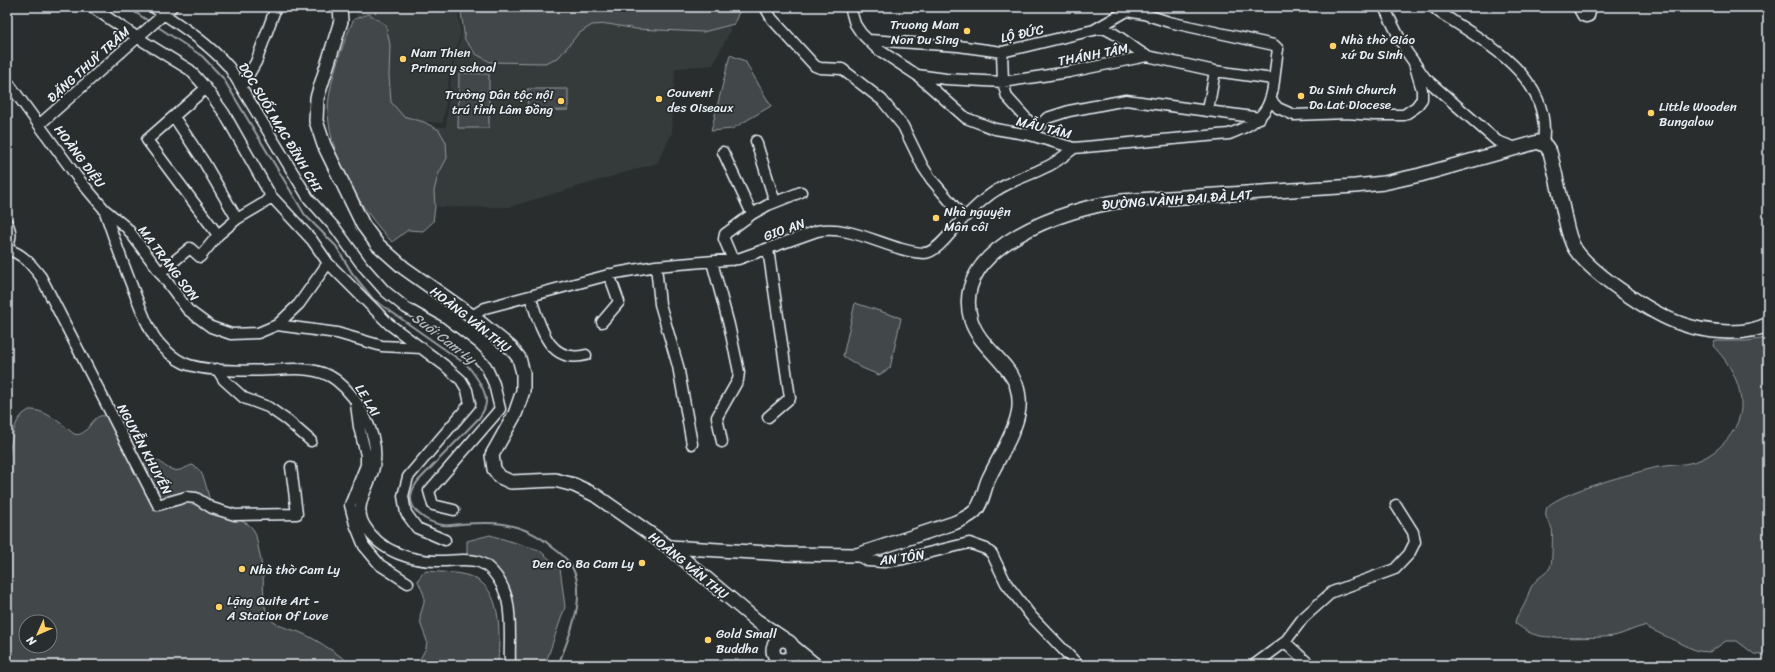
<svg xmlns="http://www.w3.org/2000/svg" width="1775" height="672" font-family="Sriracha,sans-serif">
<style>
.built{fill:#363a3b}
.green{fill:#424648;stroke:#959ca0;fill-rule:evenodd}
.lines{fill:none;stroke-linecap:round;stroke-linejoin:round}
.stream{stroke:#989fa3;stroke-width:2}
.minor-casing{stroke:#e8f1f8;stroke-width:13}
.major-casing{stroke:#e8f1f8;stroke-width:16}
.minor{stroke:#2a2d2e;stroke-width:10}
.major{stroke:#2a2d2e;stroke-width:13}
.poi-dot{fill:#ffd166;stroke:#2a2d2e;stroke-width:1.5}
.labels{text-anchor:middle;stroke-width:3.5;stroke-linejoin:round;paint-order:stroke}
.poi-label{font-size:13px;fill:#e8f1f8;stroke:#2a2d2e;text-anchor:start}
.street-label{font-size:13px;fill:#e8f1f8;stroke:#2a2d2e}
.water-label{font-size:14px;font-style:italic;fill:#acb3b9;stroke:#2a2d2e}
</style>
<rect width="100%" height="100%" fill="#2a2d2e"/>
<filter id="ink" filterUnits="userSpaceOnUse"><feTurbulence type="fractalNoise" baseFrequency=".025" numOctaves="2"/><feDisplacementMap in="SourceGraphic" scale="8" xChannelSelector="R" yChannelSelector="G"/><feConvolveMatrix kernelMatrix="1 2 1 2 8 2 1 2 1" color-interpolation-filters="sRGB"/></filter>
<g filter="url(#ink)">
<!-- built -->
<path class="built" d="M359,7H457L461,32L449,77L443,123L379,118L349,41Z
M469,7L728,16L730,31L713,65L675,68L672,133L657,163L509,207H439L425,193L422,126L446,127L451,76Z"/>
<!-- green -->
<path class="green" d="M462,7H741L734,24L703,32L636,29L608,24L592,25L578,34L559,57L545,63L490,62L476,54L465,40L461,12Z
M369,14L386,25L390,45L389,76L391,102L403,116L424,122L439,130L446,142L447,158L438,175L434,191L435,207L433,222L423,231L408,230L392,242C360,208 331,161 328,113C327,88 343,42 354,19Z
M730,55L745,61L771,106L732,129L711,131Z
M459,73L489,74V128H458Z
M527,89H568V110L528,111Z
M855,303L901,318L890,368L879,375L862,368L843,356Z
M1768,338V656L1754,654L1737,641H1726L1710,652L1697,651L1644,626C1634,628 1624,634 1614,636C1601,638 1548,639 1536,635C1528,633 1522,628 1515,623C1516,615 1520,613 1523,607C1528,599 1528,589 1535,582C1540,575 1548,574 1551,565C1552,563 1553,531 1552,529C1549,519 1543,519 1547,507C1563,491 1634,473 1658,467C1670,465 1683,465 1694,462C1717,455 1739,432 1741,408C1742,384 1729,362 1713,346L1715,341H1746Z
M29,410C45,409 62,424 74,434C90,439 92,407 109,418L140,465C165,453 156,466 174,470C179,472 186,467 192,465C209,472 204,496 215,509C225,520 244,517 253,529C256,533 257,540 258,546C260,556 262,565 263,576C264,588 262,604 268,615C273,626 288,628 299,632C319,640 335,653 353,665H7V464L14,429L18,420L23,414ZM26,622H50V646H26Z
M490,535L539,550L560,568L565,607L545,665H513L502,580L467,558V541Z
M427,571C442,573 462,571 476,579C504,594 499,639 498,665H417L426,648L427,641L421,625L420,616L424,603V595L418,581L422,573Z"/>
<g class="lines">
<!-- stream -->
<path class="stream" d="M127,7L150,22
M155,25L202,56L223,78L305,215L336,246L352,273L373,299L467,365C475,375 490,394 485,407C484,411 481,415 479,418L418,481C416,484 413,488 412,492C406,510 428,523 443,525C449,526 455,524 461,524C475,523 490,522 503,524C521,527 539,535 552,547C557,551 562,554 566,559C592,587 570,635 558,665"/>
<defs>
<path id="minor" d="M92,7L138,38L190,70L206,88L224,113L271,196L312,240L328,263L389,324L444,365L461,380L467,390L470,404L408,477L403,496L406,513L417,528L445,540
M153,7C180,25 207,42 229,67L309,199L336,229L362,265L385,291L406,308L438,326L473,353L486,366L494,384L500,409L429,491L433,505L454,510
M765,7L772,19L815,66L820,68L842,69L882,100L903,126L923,167L931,179L964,218
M850,7L855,24L861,33L876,48L917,75L966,118L995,129L1030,135L1074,148L1229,134C1278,117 1271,94 1278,49L1274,45L1169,22L1144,14L1127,11L1094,30
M1384,7L1406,51L1425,78L1497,141L1516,148
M1433,7L1439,12C1486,43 1553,77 1543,143
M1578,7L1583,16L1586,17L1589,16L1591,7
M869,40L958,46L1002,52L1102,28C1117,32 1133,49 1147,56
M1002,52L1003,82L1007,97L1035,128
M917,75L946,79L1003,82L1069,72L1147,56L1215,71L1273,79
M7,81L77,177L104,209L127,228L188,310L211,327L231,334L258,333L277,325L299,304L328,263
M242,86L256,62L276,7
M206,88L147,140L218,235L237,219L264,203L271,196
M1270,99L1278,108L1294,115L1347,113L1373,115H1404L1416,107L1422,99V90L1414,63
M1208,110L1215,71
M174,117L204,162L237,219
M40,124L172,7
M1030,135L1047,118L1069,111L1126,100L1260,118
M756,141L775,202
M723,152L752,214
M104,209C114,239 125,269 137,299C143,313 148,330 158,342C165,350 173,358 184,363C204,372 248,371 271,370C292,369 318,366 336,380C358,397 381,437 374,467C370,488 352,505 365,526C380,552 413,562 442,561C453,561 468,558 479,562C493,567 503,584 507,599C512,619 509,644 510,665
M7,223C12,233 11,238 7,248
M7,249C23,254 31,264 41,277L158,505L186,497L196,498L212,508L235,515L297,514L291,467
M768,249L790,398L768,417
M733,260L724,239L725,234L752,214L768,205L801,192
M712,262L729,325L739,372L738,380L717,417L722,442
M656,266L660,304L678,366L692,444
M161,272L190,248L200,257L218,235
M530,296C540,323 547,365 586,355
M472,316L485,308L616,273L656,266L738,259L817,231C853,224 888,251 924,253C938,253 954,227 964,218C974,208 985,197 997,190C1012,180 1028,176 1044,168C1055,164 1065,155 1074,148
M602,322L619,302L609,274
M277,325L337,333L382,346L422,348
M217,369L224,380L244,398L268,407L288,421L311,441
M356,404L359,427L366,455V465L350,505L355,524L364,546L380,565L408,583
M857,555L868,561L884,562L903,559L969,543L986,549L992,554L1006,583L1031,616L1078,665
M1285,642L1310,665
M1254,665L1285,642L1303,618L1332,592L1395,569L1409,554L1415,542L1413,532L1396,505"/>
<path id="major" d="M340,7L341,21L317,98L316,121L324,145L363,225L377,244L404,268L472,316L511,348L519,358L523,373V391L515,414L492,455L494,469L500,477L511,482L555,480L574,485L595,495L669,547L757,621L787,641
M669,547L784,554L857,555L954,523C961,520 969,517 975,511C983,503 984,488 989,478C998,459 1014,434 1018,414C1020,405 1019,393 1016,384C1006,360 979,346 971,320C949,246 1068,208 1122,201L1355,186L1384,183L1420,175L1538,142L1546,146L1550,152C1555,171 1559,190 1563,209C1566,222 1568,238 1575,249C1591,273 1652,314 1679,323C1703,332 1745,337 1768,324
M773 650a10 10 0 1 1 20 0a10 10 0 1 1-20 0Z
M792,646L814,664"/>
</defs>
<!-- minor casing -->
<use href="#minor" class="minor-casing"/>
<!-- major casing -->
<use href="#major" class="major-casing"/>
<!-- minor -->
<use href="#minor" class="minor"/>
<!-- major -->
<use href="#major" class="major"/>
</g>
</g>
<!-- markers -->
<g class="poi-dot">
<circle cx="967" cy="31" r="4"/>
<circle cx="1333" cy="46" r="4"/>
<circle cx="403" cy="59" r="4"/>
<circle cx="1301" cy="96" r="4"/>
<circle cx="659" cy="99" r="4"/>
<circle cx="561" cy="101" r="4"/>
<circle cx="1651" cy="113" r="4"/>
<circle cx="936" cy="218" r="4"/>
<circle cx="642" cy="563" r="4"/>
<circle cx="242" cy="569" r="4"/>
<circle cx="219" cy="607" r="4"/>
<circle cx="708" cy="640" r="4"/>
</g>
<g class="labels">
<!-- poi labels -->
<g class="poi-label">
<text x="959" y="29" text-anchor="end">Truong Mam<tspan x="959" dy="15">Non Du Sing</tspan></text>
<text x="1341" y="44">Nhà thờ Giáo<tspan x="1341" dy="15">xứ Du Sinh</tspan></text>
<text x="411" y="57">Nam Thien<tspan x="411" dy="15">Primary school</tspan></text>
<text x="1309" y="94">Du Sinh Church<tspan x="1309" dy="15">Da Lat Diocese</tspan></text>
<text x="667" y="97">Couvent<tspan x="667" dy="15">des Oiseaux</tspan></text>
<text x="553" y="99" text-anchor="end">Trường Dân tộc nội<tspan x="553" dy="15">trú tỉnh Lâm Đồng</tspan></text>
<text x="1659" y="111">Little Wooden<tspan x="1659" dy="15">Bungalow</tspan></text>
<text x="944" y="216">Nhà nguyện<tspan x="944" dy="15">Mân côi</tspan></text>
<text x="634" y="568" text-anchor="end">Den Co Ba Cam Ly</text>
<text x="250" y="574">Nhà thờ Cam Ly</text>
<text x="227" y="605">Lặng Quite Art -<tspan x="227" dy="15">A Station Of Love</tspan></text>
<text x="716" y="638">Gold Small<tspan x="716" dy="15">Buddha</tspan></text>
</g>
<!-- street labels -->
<g class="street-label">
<text transform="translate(1022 33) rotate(-12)" y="5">LỘ ĐỨC</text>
<text transform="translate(1093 54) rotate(-11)" y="5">THÁNH TÂM</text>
<text transform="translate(88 64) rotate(-42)" y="5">ĐẶNG THUỲ TRÂM</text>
<text transform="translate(281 127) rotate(59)" y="5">DỌC SUỐI MẠC ĐĨNH CHI</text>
<text transform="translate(1044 127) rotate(14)" y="5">MẪU TÂM</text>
<text transform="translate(80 156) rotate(53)" y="5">HOÀNG DIỆU</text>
<text transform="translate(1177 199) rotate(-4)" y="5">ĐƯỜNG VÀNH ĐAI ĐÀ LẠT</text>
<text transform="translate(784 229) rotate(-19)" y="5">GIO AN</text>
<text transform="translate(169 263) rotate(53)" y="5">MA TRANG SƠN</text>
<text transform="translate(471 319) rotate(38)" y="5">HOÀNG VĂN THỤ</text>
<text transform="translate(368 400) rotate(59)" y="5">LE LAI</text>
<text transform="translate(145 449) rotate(62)" y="5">NGUYỄN KHUYẾN</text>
<text transform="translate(902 557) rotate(-8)" y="5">AN TÔN</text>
<text transform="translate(689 565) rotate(39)" y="5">HOÀNG VĂN THỤ</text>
</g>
<!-- water labels -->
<g class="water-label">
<text transform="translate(444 338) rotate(37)" y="5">Suối Cam Ly</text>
</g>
</g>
<!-- margin -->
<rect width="1775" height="672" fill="none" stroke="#2a2d2e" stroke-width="24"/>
<rect x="12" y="12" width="1751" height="648" fill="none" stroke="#e8f1f8" stroke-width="1.5" filter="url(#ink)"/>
<!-- north arrow -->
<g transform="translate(38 634) rotate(225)"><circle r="19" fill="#2a2d2e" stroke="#767b7f"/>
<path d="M0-3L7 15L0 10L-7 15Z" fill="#ffd166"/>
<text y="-6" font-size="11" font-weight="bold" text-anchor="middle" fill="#e8f1f8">N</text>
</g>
</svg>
